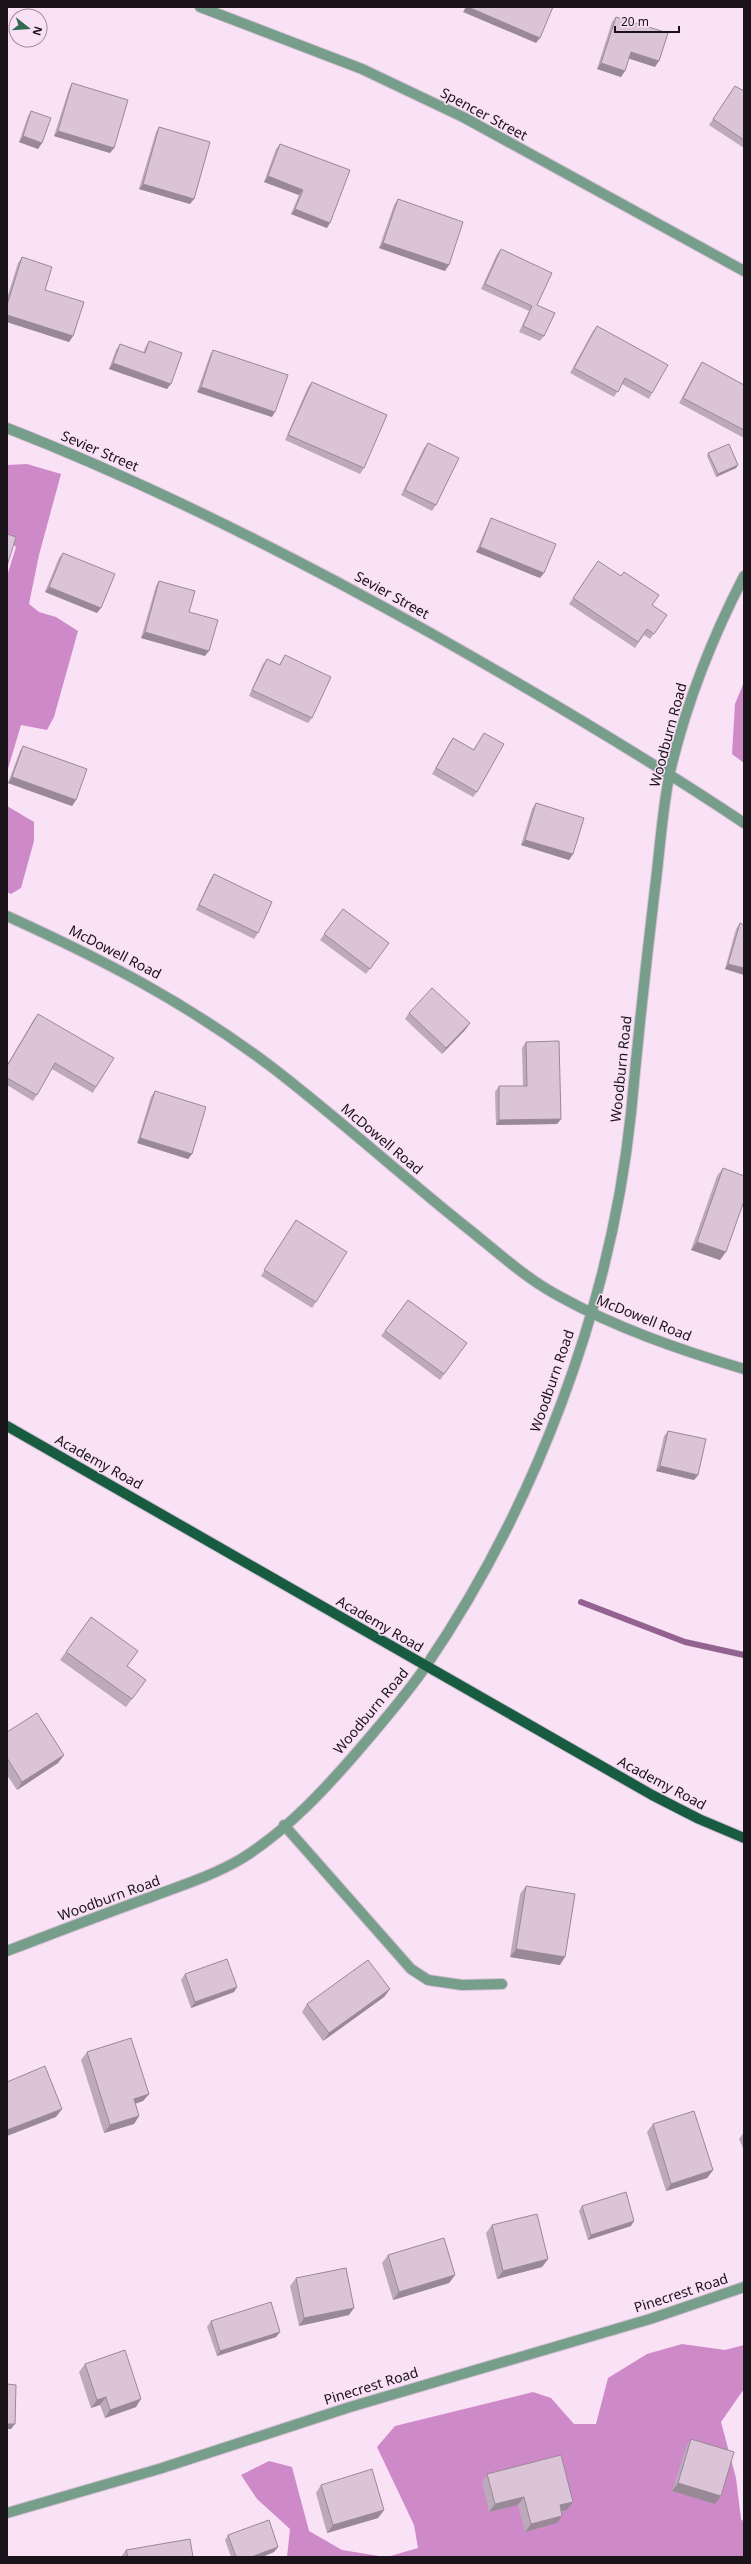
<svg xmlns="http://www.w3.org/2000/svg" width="751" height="2564" font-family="'Noto Sans',sans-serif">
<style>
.forest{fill:#ce89c8}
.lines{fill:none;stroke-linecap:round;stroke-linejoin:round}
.stream{stroke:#946290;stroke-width:6}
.minor-casing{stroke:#d5c0d3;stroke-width:12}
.major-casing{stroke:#d5c0d3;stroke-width:12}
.minor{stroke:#769e8a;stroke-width:10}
.major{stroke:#175b41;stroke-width:10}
.wall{fill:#bca9ba}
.shaded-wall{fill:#998997}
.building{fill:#dbc4d8;stroke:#998997}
.labels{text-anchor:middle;stroke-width:3;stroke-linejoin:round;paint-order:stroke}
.street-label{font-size:14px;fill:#1a131a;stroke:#f9e1f6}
</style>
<rect width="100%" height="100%" fill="#f9e1f6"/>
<!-- forest -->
<path class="forest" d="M27,464L61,474L39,555L29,604L39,612L56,617L78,631L54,717L47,730L21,725L7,772V576L16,547L7,540V465Z
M744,682V763L732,754L735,704Z
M7,806L34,822V841L21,888L11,894L7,892Z
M682,2344L725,2350L744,2345V2389L721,2422L736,2478L741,2519L744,2522V2557H387L418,2548L414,2525L377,2447L395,2426L533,2392L551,2398L574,2424H596L608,2378L647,2354Z
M269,2461L292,2467L309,2531L342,2550L385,2557H287L290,2529L257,2499L241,2475Z"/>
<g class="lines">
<!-- stream -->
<path class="stream" d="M581,1602L685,1642L744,1655"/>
<defs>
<path id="minor" d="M200,7L362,69L463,117L744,271
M7,428C153,485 291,555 427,631C535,692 641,754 744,823
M7,916C104,960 187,1003 273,1068C339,1119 401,1175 466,1227C495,1250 524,1277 557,1295C616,1328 680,1350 744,1369
M284,1825L411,1969L428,1980L462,1985L502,1984
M7,1951C54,1933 101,1915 148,1898C180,1886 212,1876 241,1859C288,1830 328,1786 363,1745C385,1719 407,1694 426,1666C535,1506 611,1306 631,1113C638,1038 646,963 655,888C660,850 662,810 670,772C686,704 712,638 744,576
M7,2513L159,2469L350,2407L650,2319L744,2287"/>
<path id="major" d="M7,1426L652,1795L699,1819L744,1838"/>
</defs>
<!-- minor casing -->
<use href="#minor" class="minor-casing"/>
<!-- major casing -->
<use href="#major" class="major-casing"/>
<!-- minor -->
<use href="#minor" class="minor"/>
<!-- major -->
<use href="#major" class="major"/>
</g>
<!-- wall -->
<path class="wall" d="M616,17L655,67L629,58L621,77L597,69L612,22Z
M72,83L114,148L110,153L54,136L69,89Z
M735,86L744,91V148L709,125Z
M31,111L42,143L38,149L19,142L28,116Z
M159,127L190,204L139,189L156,132Z
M280,144L327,228L291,214L299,195L264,182L276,149Z
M398,199L445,271L379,248L394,205Z
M501,249L537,305L544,336L540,341L519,332L529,311L481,289L497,254Z
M22,257L45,290L73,336L69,342L7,322V298L18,263Z
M597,326L652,393L649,399L622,384L614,397L570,373L593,331Z
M149,341L167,389L109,369L116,350L120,344L143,353L146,346Z
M213,350L272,417L197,392L210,355Z
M702,362L744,385V438L679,403L698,368Z
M312,382L364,468L360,474L285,440L308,387Z
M428,443L436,505L432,511L401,495L424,448Z
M708,453L738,465L736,468L716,477L707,456Z
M491,518L540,578L476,552L488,524Z
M63,553L97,613L45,592L59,558Z
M598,561L652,605L667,615L650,639L644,635L635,648L569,604Z
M159,581L189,612L205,656L141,638L156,586Z
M285,655L312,718L308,723L249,696L263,664L267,659L279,665Z
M484,733L477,792L473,797L432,774L449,744L453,738L473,750Z
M23,746L76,800L72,806L8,783L20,751Z
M536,803L573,854L569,860L521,845L532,809Z
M214,874L258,933L254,939L196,910L210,880Z
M343,909L389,943L366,974L320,940Z
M740,923L744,925V975L725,969L736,929Z
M409,1013L466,1029L442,1054L405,1019Z
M38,1014L96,1087L93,1093L52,1069L33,1101L7,1085V1065L34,1019Z
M526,1042L561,1119L557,1124L496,1125L495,1092L499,1086H523L522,1048Z
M155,1091L192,1154L188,1159L137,1143L151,1097Z
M723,1168L720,1260L691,1250L717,1176Z
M296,1220L316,1302L312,1308L261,1276Z
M408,1300L467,1343L440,1380L381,1336Z
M668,1431L698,1475L694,1480L656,1471L664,1436Z
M91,1617L127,1666L146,1680L126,1707L60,1660Z
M7,1732L64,1755L58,1763L17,1790L7,1775Z
M526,1886L560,1965L510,1957L520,1894Z
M185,1974L237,1987L234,1992L191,2008L181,1980Z
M390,1989L384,1997L323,2041L302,2012L307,2004Z
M87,2052L149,2094L143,2101L135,2104L139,2116L134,2124L104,2133L81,2060Z
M653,2124L713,2170L707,2178L666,2191L647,2132Z
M744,2132V2150L739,2139Z
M582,2206L631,2226L588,2240L579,2211Z
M492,2225L548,2259L542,2267L497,2279L486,2233Z
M388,2255L455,2275L449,2283L393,2300L382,2263Z
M296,2278L349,2315L299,2326L290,2286Z
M211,2321L280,2332L276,2337L217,2356L207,2327Z
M85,2364L136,2407L105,2418L100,2405L91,2408L79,2372Z
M691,2439L715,2504L672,2491L686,2447Z
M487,2474L567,2510L561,2512L557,2523L525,2532L518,2505L489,2512L482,2482Z
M321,2485L384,2510L378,2518L327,2533L316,2493Z
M228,2535L278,2547L274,2552L262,2557H231L225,2540Z
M126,2550L193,2557H121Z"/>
<!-- shaded-wall -->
<path class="shaded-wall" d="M466,7H468L540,38L536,43L463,12Z
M631,52L659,61L655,67L627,58Z
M601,63L625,71L621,77L597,69Z
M58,131L114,148L110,153L54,136Z
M23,136L42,143L38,149L19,142Z
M268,176L303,190L299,195L264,182Z
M143,184L194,199L190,204L139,189Z
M295,209L330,223L327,228L291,214Z
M383,243L449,265L445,271L379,248Z
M7,315L73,336L69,342L7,322Z
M113,363L171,384L167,389L109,369Z
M201,387L275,412L272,417L197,392Z
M738,465L736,468L716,477L718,474Z
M480,547L544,573L540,578L476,552Z
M49,587L101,608L97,613L45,592Z
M145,632L209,651L205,656L141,638Z
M12,777L76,800L72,806L8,783Z
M525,840L573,854L569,860L521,845Z
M728,964L744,968V975L725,969Z
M470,1023L466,1029L442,1054L446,1048Z
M561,1119L557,1124L496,1125L499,1120Z
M140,1138L192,1154L188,1159L137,1143Z
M697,1242L726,1252L720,1260L691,1250Z
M660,1466L698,1475L694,1480L656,1471Z
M64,1755L58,1763L17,1790L22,1782Z
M516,1949L565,1957L560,1965L510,1957Z
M237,1987L234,1992L191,2008L195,2002Z
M390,1989L384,1997L323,2041L329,2033Z
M149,2094L143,2101L128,2106L134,2099Z
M62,2109L56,2117L7,2136V2130Z
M139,2116L134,2124L104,2133L110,2125Z
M713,2170L707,2178L666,2191L671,2184Z
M634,2221L631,2226L588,2240L591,2235Z
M548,2259L542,2267L497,2279L503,2271Z
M455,2275L449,2283L393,2300L399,2292Z
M354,2308L349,2315L299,2326L304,2318Z
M280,2332L276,2337L217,2356L220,2351Z
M106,2397L100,2405L91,2408L97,2400Z
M141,2399L136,2407L105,2418L110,2410Z
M7,2424H15L11,2429H7Z
M678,2483L721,2496L715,2504L672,2491Z
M524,2497L518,2505L489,2512L495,2504Z
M573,2502L567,2510L554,2513L560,2505Z
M384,2510L378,2518L327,2533L333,2525Z
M562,2516L557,2523L525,2532L531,2524Z
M278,2547L274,2552L262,2557H251Z"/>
<!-- building -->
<path class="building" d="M468,7H553L540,38Z
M616,17L668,33L659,61L631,52L625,71L601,63Z
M72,83L128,100L114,148L58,131Z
M735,86L744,91V140L713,119Z
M31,111L51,118L42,143L23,136Z
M159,127L210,142L194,199L143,184Z
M280,144L350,170L330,223L295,209L303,190L268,176Z
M398,199L463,222L449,265L383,243Z
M501,249L552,273L537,305L555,313L544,336L523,326L532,306L485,284Z
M22,257L52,267L45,290L84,302L73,336L7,315V305Z
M597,326L668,365L652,393L625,378L618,392L574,368Z
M149,341L182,353L171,384L113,363L120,344L145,353Z
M213,350L288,375L275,412L201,387Z
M702,362L744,385V430L683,398Z
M312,382L387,415L364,468L288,435Z
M428,443L459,458L436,505L405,490Z
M729,444L738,465L718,474L708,453Z
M491,518L556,544L544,573L480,547Z
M7,534L16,537L7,566Z
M63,553L115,574L101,608L49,587Z
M598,561L621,576L624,572L659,595L652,605L667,615L654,634L647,629L638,642L573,598Z
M159,581L195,591L189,612L218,620L209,651L145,632Z
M285,655L331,677L312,718L252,690L267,659L280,665Z
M484,733L504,744L477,792L436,768L453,738L474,750Z
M23,746L87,769L76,800L12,777Z
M536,803L584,818L573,854L525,840Z
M214,874L272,902L258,933L199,905Z
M343,909L389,943L370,969L324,934Z
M740,923L744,925V968L728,964Z
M432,988L470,1023L446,1048L409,1013Z
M38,1014L114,1058L96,1087L55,1063L37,1095L7,1078V1066Z
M559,1041L561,1119L499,1120V1086H527L526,1042Z
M155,1091L206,1107L192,1154L140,1138Z
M723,1168L744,1176V1201L726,1252L697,1242Z
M296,1220L347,1252L316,1302L264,1270Z
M408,1300L467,1343L444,1374L385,1331Z
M668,1431L706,1439L698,1475L660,1466Z
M91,1617L138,1651L127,1666L146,1680L132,1699L66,1652Z
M37,1713L64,1755L22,1782L7,1758V1732Z
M526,1886L575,1894L565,1957L516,1949Z
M227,1959L237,1987L195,2002L185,1974Z
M368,1960L390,1989L329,2033L307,2004Z
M131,2038L149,2094L134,2099L139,2116L110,2125L87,2052Z
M45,2066L62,2109L7,2130V2082Z
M694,2111L713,2170L671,2184L653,2124Z
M626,2192L634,2221L591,2235L582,2206Z
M537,2214L548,2259L503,2271L492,2225Z
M444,2238L455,2275L399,2292L388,2255Z
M346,2268L354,2308L304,2318L296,2278Z
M271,2302L280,2332L220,2351L211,2321Z
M125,2350L141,2399L110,2410L106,2397L97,2400L85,2364Z
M7,2384L16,2385L15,2424H7Z
M691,2439L734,2452L721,2496L678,2483Z
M561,2455L573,2502L560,2505L562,2516L531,2524L524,2497L495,2504L487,2474Z
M372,2469L384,2510L333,2525L321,2485Z
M269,2520L278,2547L251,2557H236L228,2535Z
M190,2539L193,2557H128L126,2550Z"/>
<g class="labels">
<!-- street labels -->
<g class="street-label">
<text transform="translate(484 114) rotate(28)" y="5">Spencer Street</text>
<text transform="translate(100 451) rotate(23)" y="5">Sevier Street</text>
<text transform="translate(392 595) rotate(29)" y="5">Sevier Street</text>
<text transform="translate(668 735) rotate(-75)" y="5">Woodburn Road</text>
<text transform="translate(115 952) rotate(27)" y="5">McDowell Road</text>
<text transform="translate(621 1069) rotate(-84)" y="5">Woodburn Road</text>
<text transform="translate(382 1139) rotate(40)" y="5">McDowell Road</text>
<text transform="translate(644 1318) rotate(22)" y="5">McDowell Road</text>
<text transform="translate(552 1381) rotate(-71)" y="5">Woodburn Road</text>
<text transform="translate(99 1462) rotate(29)" y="5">Academy Road</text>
<text transform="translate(380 1624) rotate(30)" y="5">Academy Road</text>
<text transform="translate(371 1711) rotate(-50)" y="5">Woodburn Road</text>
<text transform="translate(662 1783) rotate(28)" y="5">Academy Road</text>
<text transform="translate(109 1898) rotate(-20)" y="5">Woodburn Road</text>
<text transform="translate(681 2293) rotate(-18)" y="5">Pinecrest Road</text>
<text transform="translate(371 2386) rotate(-17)" y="5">Pinecrest Road</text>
</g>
</g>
<!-- border -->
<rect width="751" height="2564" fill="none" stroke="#1a131a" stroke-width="16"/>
<!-- north arrow -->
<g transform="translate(28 28) rotate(107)"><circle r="19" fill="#f9e1f6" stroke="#a08f9e"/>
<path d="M0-3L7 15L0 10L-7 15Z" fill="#326a52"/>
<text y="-6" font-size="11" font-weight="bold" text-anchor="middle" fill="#1a131a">N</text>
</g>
<!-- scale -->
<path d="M615 26v6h64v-6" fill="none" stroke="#1a131a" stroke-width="2"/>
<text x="621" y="26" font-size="12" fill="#1a131a" stroke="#f9e1f6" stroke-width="3" paint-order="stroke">20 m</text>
</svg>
